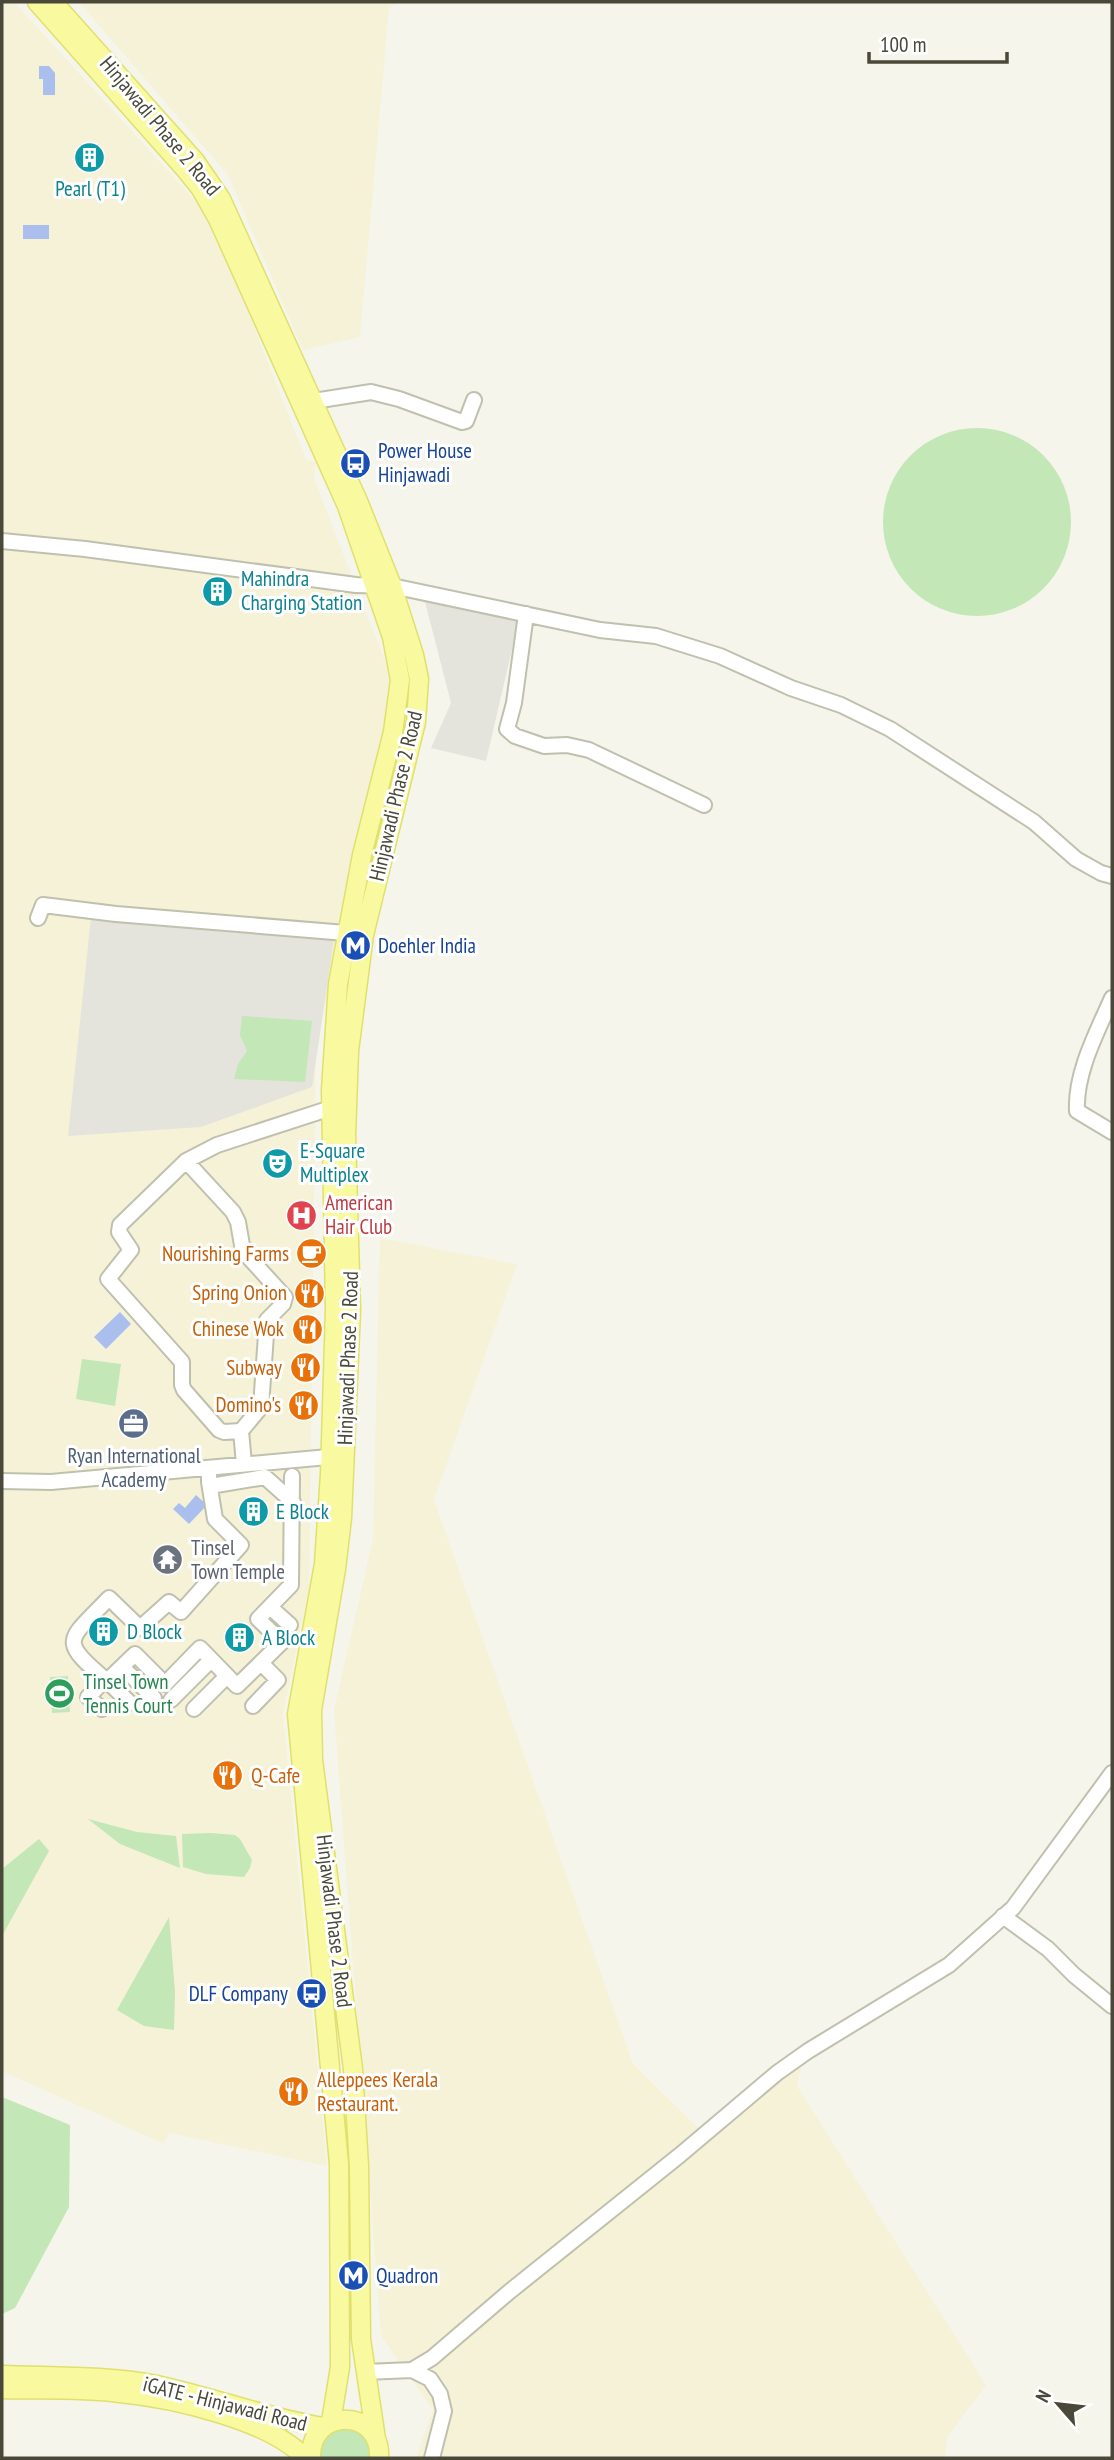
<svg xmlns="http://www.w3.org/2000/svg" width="1114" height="2460" font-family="'PT Sans Narrow',sans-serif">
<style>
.commercial{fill:#f5f2d8}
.industrial{fill:#e5e4dc}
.green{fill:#c3e7b6}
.water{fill:#abbfee}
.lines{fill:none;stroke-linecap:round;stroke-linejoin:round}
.minor-casing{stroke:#c0c0ae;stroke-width:18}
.major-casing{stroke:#e0e06e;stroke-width:21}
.minor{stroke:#fff;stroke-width:14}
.major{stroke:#f9fa9f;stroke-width:18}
.labels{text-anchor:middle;stroke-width:6;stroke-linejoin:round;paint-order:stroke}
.street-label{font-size:21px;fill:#494839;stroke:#fff}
.culture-label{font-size:21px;fill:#0d838f;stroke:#fff;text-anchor:start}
.transit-label{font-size:21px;fill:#164399;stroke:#fff;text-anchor:start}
.health-label{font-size:21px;fill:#be3a42;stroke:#fff;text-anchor:start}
.food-label{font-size:21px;fill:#c56008;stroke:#fff;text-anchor:end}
.service-label{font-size:21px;fill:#4e5e75;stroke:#fff}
.worship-label{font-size:21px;fill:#5b616d;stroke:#fff;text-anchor:start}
.leisure-label{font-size:21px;fill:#27864d;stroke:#fff;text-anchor:start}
</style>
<rect width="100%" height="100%" fill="#f5f5eb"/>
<!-- commercial -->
<path class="commercial" d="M2,2H14L212,219L306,460L316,462L314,479L398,695L316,1045L309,1588L283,1714L327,2166L169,2133L164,2144L2,2071Z
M79,2H397L389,8L360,337L303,350L228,175Z
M380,1238L517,1264L434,1500L633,2064L707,2137L802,2063L797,2086L986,2385L947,2438L945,2458H416L433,2410L381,2336L334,1710L373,1539Z"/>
<!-- industrial -->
<path class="industrial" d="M423,594L520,615L486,761L431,748L451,703Z
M91,917L334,940L312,1087L201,1127L68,1136Z"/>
<!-- green -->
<path class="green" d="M883 522a94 94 0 1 1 188 0a94 94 0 1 1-188 0Z
M242,1016L312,1021L305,1082L234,1079L238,1064L247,1051L240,1035Z
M82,1359L121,1364L115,1406L76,1399Z
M68,1676L70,1712L52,1713L50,1677Z
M88,1819L137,1832L176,1836L180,1868L120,1844Z
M211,1833L235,1835L240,1839L252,1860L250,1868L244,1877L206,1874L183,1867L182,1834Z
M39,1839L49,1851L2,1936V1869Z
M169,1917L175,1992L174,2030L144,2026L117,2010Z
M2,2097L70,2125L69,2207L15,2308L2,2314Z
M355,2428L370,2442L372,2458H318L319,2444L334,2429Z"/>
<!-- water -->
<path class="water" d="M39,66H49L55,73V95H43V79H39Z
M23,225H49V239H23Z
M120,1312L131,1324L106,1349L94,1337Z
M196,1495L207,1505L189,1524L173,1509L179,1503L185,1508Z"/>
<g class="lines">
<defs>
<path id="minor" d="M314,401L371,392L399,399L462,422L466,421L474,400
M2,541L85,549L356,585L392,586L600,630L656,636L720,656L791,688L841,705L890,729L1034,822L1076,859L1101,873L1112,876
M526,614L514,703L507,729L515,736L544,746L567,745L589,750L704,805
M38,918L43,905L116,914L346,933
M1112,998C1097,1032 1075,1073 1077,1111L1112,1132
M186,1161L120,1225L119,1232L131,1250L108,1279L182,1362V1385L184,1390L219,1430L224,1432L241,1431L261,1407L267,1320L283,1304L285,1297L243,1251L238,1222L233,1212L186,1161L217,1145L331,1108
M241,1431L244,1464
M209,1468V1482L215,1519L241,1545L181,1612L169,1602L140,1628L109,1598C67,1642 58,1639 107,1681L135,1654L165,1684L200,1648L237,1686L282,1642L258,1619L291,1585L292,1476
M2,1481L51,1482L339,1456
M210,1486L265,1477L293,1502
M270,1607L290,1625
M122,1667L154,1698
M107,1681L130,1703
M171,1700L211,1660
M253,1706L278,1680L261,1663
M102,1709L88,1697L106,1679
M194,1709L227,1676
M1003,1916L1048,1949L1074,1975L1112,2006
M412,2370L432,2358L509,2292L680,2155L777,2073L808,2051L949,1965L1013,1908L1112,1773
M365,2372L412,2370L430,2379L440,2394L444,2411L432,2458"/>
<path id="major" d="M37,2L185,169L201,189L218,219L347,506L392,637L400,680L393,732L362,855L338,984L331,1090L335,1309L330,1474L324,1564L297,1714L339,2164L340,2367L331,2422
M53,2L195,161L221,199L358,501L392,586L414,655L419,679L416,722L364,935L349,1051L346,1135L351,1310L342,1518L336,1569L312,1710L313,1760L353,2069L359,2166L361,2339L376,2439
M2,2375C53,2377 106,2375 157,2385C213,2397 267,2418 323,2427
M2,2389C41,2390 81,2388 120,2393C172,2398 270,2420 305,2458
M311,2458C309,2407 382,2407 379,2458"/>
</defs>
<!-- minor casing -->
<use href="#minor" class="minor-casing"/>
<!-- major casing -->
<use href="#major" class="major-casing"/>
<!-- minor -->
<use href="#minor" class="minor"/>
<!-- major -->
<use href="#major" class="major"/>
</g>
<!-- icons -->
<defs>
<symbol id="building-disc" viewBox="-11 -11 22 22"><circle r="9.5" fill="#0f9aa8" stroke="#fff"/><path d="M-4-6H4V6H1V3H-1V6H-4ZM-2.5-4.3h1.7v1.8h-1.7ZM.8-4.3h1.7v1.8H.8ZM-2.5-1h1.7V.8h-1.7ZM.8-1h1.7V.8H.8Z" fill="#fff"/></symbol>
<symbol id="bus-disc" viewBox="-11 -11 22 22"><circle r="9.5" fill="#1a4fb4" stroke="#fff"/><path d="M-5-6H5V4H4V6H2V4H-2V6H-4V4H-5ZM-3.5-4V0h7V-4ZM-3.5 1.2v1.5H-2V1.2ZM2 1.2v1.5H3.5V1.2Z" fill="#fff"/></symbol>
<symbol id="metro-disc" viewBox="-11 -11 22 22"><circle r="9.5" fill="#1a4fb4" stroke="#fff"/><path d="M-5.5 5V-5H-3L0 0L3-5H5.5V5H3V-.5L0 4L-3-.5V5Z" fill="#fff"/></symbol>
<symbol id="theatre-disc" viewBox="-11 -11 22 22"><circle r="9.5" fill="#0f9aa8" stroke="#fff"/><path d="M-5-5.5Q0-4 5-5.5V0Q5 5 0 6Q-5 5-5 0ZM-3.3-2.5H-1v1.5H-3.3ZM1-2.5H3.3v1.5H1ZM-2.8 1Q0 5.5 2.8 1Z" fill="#fff"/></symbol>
<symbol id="hospital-disc" viewBox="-11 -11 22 22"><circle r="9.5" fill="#e0444e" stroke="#fff"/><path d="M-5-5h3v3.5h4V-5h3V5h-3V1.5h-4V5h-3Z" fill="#fff"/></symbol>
<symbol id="cafe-disc" viewBox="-11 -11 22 22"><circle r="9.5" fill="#e8710a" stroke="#fff"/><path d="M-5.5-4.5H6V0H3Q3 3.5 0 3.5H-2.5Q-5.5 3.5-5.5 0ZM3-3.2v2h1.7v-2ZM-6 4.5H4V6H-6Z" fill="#fff"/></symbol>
<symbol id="restaurant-disc" viewBox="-11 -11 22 22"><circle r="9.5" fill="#e8710a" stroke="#fff"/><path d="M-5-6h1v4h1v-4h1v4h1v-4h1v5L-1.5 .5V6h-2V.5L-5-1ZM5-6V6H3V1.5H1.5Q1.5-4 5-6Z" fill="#fff"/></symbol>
<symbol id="office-disc" viewBox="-11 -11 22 22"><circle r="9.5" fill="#5c6f8a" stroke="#fff"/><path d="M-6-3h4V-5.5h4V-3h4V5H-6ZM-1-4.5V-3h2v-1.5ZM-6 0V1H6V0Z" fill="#fff"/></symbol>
<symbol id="temple-disc" viewBox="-11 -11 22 22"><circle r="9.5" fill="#6b7280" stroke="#fff"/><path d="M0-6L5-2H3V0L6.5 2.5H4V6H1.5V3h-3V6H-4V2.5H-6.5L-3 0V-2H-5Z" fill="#fff"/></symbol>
<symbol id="stadium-disc" viewBox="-11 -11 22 22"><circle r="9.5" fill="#2e9e5b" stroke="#fff"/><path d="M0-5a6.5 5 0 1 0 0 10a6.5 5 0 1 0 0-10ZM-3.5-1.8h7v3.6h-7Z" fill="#fff"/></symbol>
</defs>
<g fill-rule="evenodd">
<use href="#building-disc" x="72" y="140" width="35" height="35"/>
<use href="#bus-disc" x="338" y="446" width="35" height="35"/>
<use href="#building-disc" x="200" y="574" width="35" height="35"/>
<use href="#metro-disc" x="338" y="928" width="35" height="35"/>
<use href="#theatre-disc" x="260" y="1146" width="35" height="35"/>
<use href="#hospital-disc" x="284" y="1198" width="35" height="35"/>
<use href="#cafe-disc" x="294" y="1236" width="35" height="35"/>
<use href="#restaurant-disc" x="292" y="1276" width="35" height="35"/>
<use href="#restaurant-disc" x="290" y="1312" width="35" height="35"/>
<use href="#restaurant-disc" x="288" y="1350" width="35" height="35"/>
<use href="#restaurant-disc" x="286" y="1388" width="35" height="35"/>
<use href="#office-disc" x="116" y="1406" width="35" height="35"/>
<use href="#building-disc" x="236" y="1494" width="35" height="35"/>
<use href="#temple-disc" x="150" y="1542" width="35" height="35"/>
<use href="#building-disc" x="86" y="1614" width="35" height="35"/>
<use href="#building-disc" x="222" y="1620" width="35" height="35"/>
<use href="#stadium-disc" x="42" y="1676" width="35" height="35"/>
<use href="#restaurant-disc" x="210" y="1758" width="35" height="35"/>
<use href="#bus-disc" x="294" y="1976" width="35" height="35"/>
<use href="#restaurant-disc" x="276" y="2074" width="35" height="35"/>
<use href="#metro-disc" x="336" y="2258" width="35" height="35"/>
</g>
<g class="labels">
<!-- street labels -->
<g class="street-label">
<text transform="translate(160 126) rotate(50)" y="7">Hinjawadi Phase 2 Road</text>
<text transform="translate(396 796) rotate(-77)" y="7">Hinjawadi Phase 2 Road</text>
<text transform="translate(348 1358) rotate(-88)" y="7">Hinjawadi Phase 2 Road</text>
<text transform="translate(334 1921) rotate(83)" y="7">Hinjawadi Phase 2 Road</text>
<text transform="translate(225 2404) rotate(14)" y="7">iGATE - Hinjawadi Road</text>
</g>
<!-- culture labels -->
<g class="culture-label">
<text x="90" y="196" text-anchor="middle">Pearl (T1)</text>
<text x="241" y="586">Mahindra<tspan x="241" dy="24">Charging Station</tspan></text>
<text x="300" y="1158">E-Square<tspan x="300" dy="24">Multiplex</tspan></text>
<text x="276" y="1519">E Block</text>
<text x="127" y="1639">D Block</text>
<text x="262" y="1645">A Block</text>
</g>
<!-- transit labels -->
<g class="transit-label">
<text x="378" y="458">Power House<tspan x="378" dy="24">Hinjawadi</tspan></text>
<text x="378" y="953">Doehler India</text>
<text x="288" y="2001" text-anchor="end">DLF Company</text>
<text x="376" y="2283">Quadron</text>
</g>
<!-- health labels -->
<g class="health-label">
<text x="325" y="1210">American<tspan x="325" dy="24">Hair Club</tspan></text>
</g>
<!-- food labels -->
<g class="food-label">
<text x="289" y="1261">Nourishing Farms</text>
<text x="287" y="1300">Spring Onion</text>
<text x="284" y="1336">Chinese Wok</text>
<text x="282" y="1375">Subway</text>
<text x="281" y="1412">Domino's</text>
<text x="251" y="1783" text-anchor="start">Q-Cafe</text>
<text x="317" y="2087" text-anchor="start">Alleppees Kerala<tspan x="317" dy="24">Restaurant.</tspan></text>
</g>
<!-- service labels -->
<g class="service-label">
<text x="134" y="1463">Ryan International<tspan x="134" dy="24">Academy</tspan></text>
</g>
<!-- worship labels -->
<g class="worship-label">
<text x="191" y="1555">Tinsel<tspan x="191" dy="24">Town Temple</tspan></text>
</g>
<!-- leisure labels -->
<g class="leisure-label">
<text x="83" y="1689">Tinsel Town<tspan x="83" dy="24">Tennis Court</tspan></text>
</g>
</g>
<!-- border -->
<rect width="1114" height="2460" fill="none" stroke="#494839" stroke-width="7"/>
<!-- north arrow -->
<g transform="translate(1058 2404) rotate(298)" stroke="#ffffff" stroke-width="5" paint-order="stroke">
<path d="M0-5L12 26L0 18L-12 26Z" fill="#494839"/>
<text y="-10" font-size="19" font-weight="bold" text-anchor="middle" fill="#494839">N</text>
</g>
<!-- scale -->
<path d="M869 52v10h138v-10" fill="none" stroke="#494839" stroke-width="3.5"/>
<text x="880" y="52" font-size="21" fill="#494839" stroke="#ffffff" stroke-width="5" paint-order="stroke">100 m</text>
</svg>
